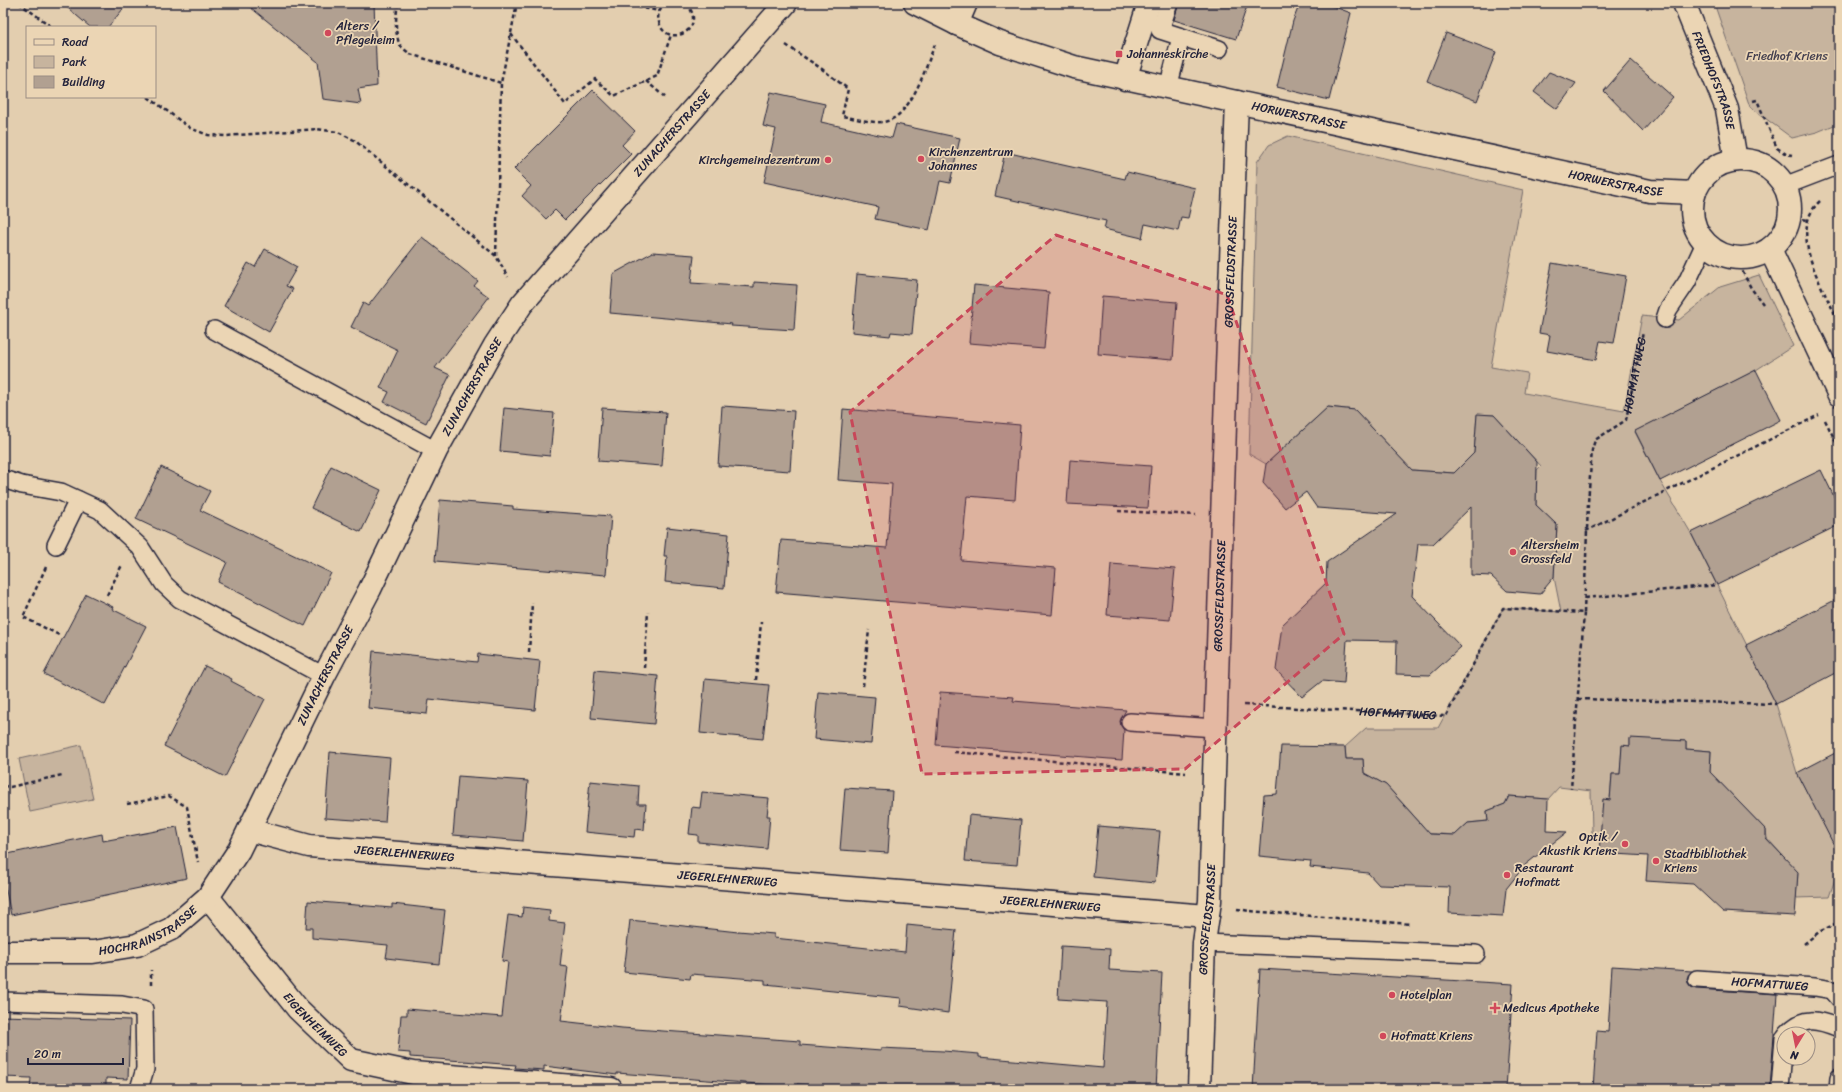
<svg xmlns="http://www.w3.org/2000/svg" width="1842" height="1092" font-family="Sriracha,sans-serif">
<style>
.green{fill:#c7b49e;stroke:#746b6c}
.building{fill:#b1a091;stroke:#22223b}
.lines{fill:none;stroke-linecap:round;stroke-linejoin:round}
.service-casing{stroke:#22223b;stroke-width:20}
.minor-casing{stroke:#22223b;stroke-width:25}
.tertiary-casing{stroke:#22223b;stroke-width:25}
.path{stroke:#22223b;stroke-width:2.5;stroke-dasharray:4 3;stroke-linecap:butt}
.service{stroke:#ebd5b4;stroke-width:17}
.minor{stroke:#ebd5b4;stroke-width:22}
.tertiary{stroke:#ebd5b4;stroke-width:22}
.marked{fill:#c84759;fill-opacity:0.2;stroke:#c84759;stroke-width:3;stroke-dasharray:8 5;stroke-linejoin:round}
.poi-dot{fill:#d1495b;stroke:#ebd5b4;stroke-width:1.5}
.labels{text-anchor:middle;stroke-width:3.5;stroke-linejoin:round;paint-order:stroke}
.poi-label{font-size:12px;fill:#22223b;stroke:#ebd5b4;text-anchor:start}
.park-label{font-size:12px;fill:#433f4f;stroke:#ebd5b4}
.street-label{font-size:12px;fill:#22223b;stroke:#ebd5b4}
</style>
<rect width="100%" height="100%" fill="#e3ceaf"/>
<filter id="ink" filterUnits="userSpaceOnUse"><feTurbulence type="fractalNoise" baseFrequency=".025" numOctaves="2"/><feDisplacementMap in="SourceGraphic" scale="8" xChannelSelector="R" yChannelSelector="G"/><feConvolveMatrix kernelMatrix="1 2 1 2 8 2 1 2 1" color-interpolation-filters="sRGB"/></filter>
<g filter="url(#ink)">
<!-- green -->
<path class="green" d="M1714,3H1839V123L1817,132L1792,138L1750,107Z
M1288,136L1523,190L1491,367L1527,373L1524,393L1624,411L1642,316L1679,320L1720,287L1759,275L1793,346L1756,370L1635,432L1660,481L1691,533L1776,704L1797,773L1825,827L1839,847V867L1829,897L1796,898L1798,873L1767,838L1766,830L1710,772L1711,751L1686,749V741L1630,739V746H1622L1620,774H1612L1610,800H1603L1601,834L1592,833L1591,791L1559,787L1548,799L1509,796L1505,804L1487,811L1488,821L1468,823L1455,835L1423,833V826L1386,785L1364,773L1363,759H1346L1345,747L1366,728H1438L1503,608L1561,612L1554,577L1557,525L1536,505L1537,470L1541,466L1494,415H1477L1474,453L1454,473L1412,470L1355,410L1328,407L1266,464L1249,454L1257,162L1269,145Z
M81,745L93,799L30,812L19,759Z"/>
<!-- building -->
<path class="building" d="M62,3H128L108,27H90Z
M245,3H374L377,86L358,89L361,104L323,99L318,62Z
M1179,3H1248L1236,39L1174,20Z
M1300,3H1324L1351,13L1329,100L1277,87L1293,21Z
M1446,33L1496,52L1477,101L1427,81Z
M1631,60L1673,97L1643,131L1604,91Z
M1549,72L1576,83L1557,109L1534,92Z
M593,90L635,131L622,145L631,154L565,220L555,210L546,219L522,196L531,186L514,169Z
M771,92L825,104L821,122L892,138L896,124L960,138L950,183L940,181L929,230L875,219L878,207L764,182L776,129L763,126Z
M1005,152L1125,179L1127,172L1195,188L1188,218L1181,217L1178,231L1145,224L1142,238L1104,229L1106,221L995,196Z
M422,237L478,281L474,286L489,297L435,368L450,375L426,423L384,402L389,392L380,388L398,350L351,327L363,303L368,306Z
M265,249L297,267L286,286L293,289L269,332L224,306L248,263L255,267Z
M653,252L694,255L691,283L754,287V282L797,285L794,330L731,326L732,324L610,313L613,274Z
M1552,263L1626,276L1614,343L1600,341L1596,360L1547,351L1550,335L1539,333Z
M857,274L917,280L912,334L891,332L890,336L852,332Z
M974,285L1049,292L1044,349L969,343Z
M1102,296L1177,302L1173,360L1098,354Z
M1756,370L1781,420L1660,481L1635,431Z
M722,406L794,411L790,471L718,466Z
M1328,407L1355,410L1412,470L1454,473L1474,453L1477,414L1494,415L1537,462L1536,505L1557,525L1554,577L1540,594L1507,591L1491,576L1471,575V507L1433,544H1418L1412,596L1461,647L1430,675L1396,674L1397,641L1347,640L1344,683L1322,681L1302,697L1276,670L1282,625L1326,583L1327,562L1397,514L1317,508L1306,492L1285,508L1263,483L1266,464Z
M504,408L554,413L550,456L500,451Z
M602,408L666,412L662,466L598,461Z
M843,409L1020,425L1015,500L967,496L961,560L1056,568L1052,615L776,592L781,540L887,548L892,484L838,480Z
M1070,460L1151,466L1148,508L1067,504Z
M331,466L381,490L361,532L311,508Z
M161,467L210,491L200,510L331,573L305,626L218,582L227,562L136,519Z
M1821,470L1839,507V525L1717,585L1691,533Z
M440,500L513,506V509L611,516L606,575L435,561Z
M667,527L729,534L724,588L665,582L667,556H664Z
M1111,564L1175,569L1170,620L1107,615Z
M86,594L113,607L112,609L146,626L105,705L44,674Z
M1839,598V671L1776,704L1746,645Z
M373,651L477,662L478,654L540,661L535,710L429,699L427,714L368,708Z
M205,666L232,679L231,681L265,699L225,777L164,746Z
M595,670L658,676L654,724L591,718Z
M705,679L769,685L763,739L700,733Z
M818,692L875,697L871,744L814,739Z
M940,692L1014,697L1013,701L1126,710L1120,721L1121,726L1124,730L1122,760L936,745Z
M1630,738L1686,741V749L1711,751L1710,772L1766,830V838L1798,872L1795,916L1723,912L1693,884L1646,881L1648,856L1599,853L1603,799L1610,800L1612,774H1620L1622,745L1630,746Z
M1281,746L1345,747L1346,759H1363L1364,773L1386,785L1430,834L1455,835L1468,823L1488,821L1487,811L1505,804L1509,796L1548,799L1547,831L1567,832L1525,865L1506,889L1503,916L1449,913L1450,887L1379,885L1368,873L1310,867L1311,861L1259,856L1264,795L1277,794Z
M1839,751V855L1797,773Z
M330,752L390,758L385,822L325,818Z
M458,776L528,781L523,841L453,835Z
M590,781L639,786L638,804H646L644,830L635,829L634,837L585,832Z
M845,788L892,791L888,853L840,850Z
M702,792L769,798L767,816H770L767,849L698,842V835L689,834L692,807L700,808Z
M969,815L1021,820L1017,865L965,861Z
M1098,826L1160,831L1155,883L1093,877Z
M177,827L187,878L11,915L3,876V855L102,834L103,841Z
M308,901L392,908V904L445,910L439,964L386,958L388,945L312,938V928H306Z
M523,907L550,910L549,921L565,923L560,966L568,967L561,1021L622,1028L800,1041V1045L881,1051V1048L943,1051L979,1054V1057L1103,1068L1107,1002L1058,999L1061,946L1110,949L1109,970L1162,973L1156,1089H859L797,1084V1087L617,1073V1075L544,1066V1070L515,1068L516,1065L410,1057V1053L398,1052L401,1015H407V1009L502,1017L508,962L502,961L508,915L522,917Z
M630,920L738,932V931L774,934V938L905,952L907,925L956,930L948,1013L900,1006L901,998L765,984V980L691,974L690,979L624,972Z
M1612,966L1692,971L1687,978L1688,983L1691,987L1696,989L1777,994L1770,1089H1593L1597,1031L1608,1032Z
M1260,969L1513,984L1506,1089H1253Z
M3,1016L130,1020L128,1079L106,1078V1089H30L31,1078L3,1077Z"/>
<g class="lines">
<defs>
<g id="service">
<path d="M1169,3L1160,30L1219,49"/>
<path d="M1168,88L1181,37"/>
<path d="M1784,186L1839,165"/>
<path d="M1665,319L1668,310L1687,282L1705,243"/>
<path d="M214,330L436,451"/>
<path d="M3,479L22,485L61,492L100,510L140,547L164,584L180,599L324,676"/>
<path d="M56,545L78,500"/>
<path d="M1130,722L1215,728"/>
<path d="M1204,943L1476,954"/>
<path id="s3" d="M1697,979L1815,987L1832,990L1839,998"/>
<path d="M3,1001L122,1005L144,1009L145,1069L139,1089"/>
<path d="M1787,1034C1804,1015 1818,1020 1839,1028"/>
<path d="M1780,1089L1784,1038"/>
<path d="M1838,1089L1839,1078"/>
</g>
<g id="minor">
<path id="s4" d="M1684,3L1727,109L1736,160"/>
<path d="M957,24L966,3"/>
<path d="M1125,79L1149,3"/>
<path id="s5" d="M249,830L309,846L1208,916"/>
<path id="s6" d="M208,897L298,1009L351,1060L413,1073L611,1089"/>
<path id="s7" d="M3,952H93L137,945L171,929L208,897L239,850L324,676L370,589L436,451L495,345L522,304L786,3"/>
<path id="s8" d="M1199,1089L1204,943L1210,901L1226,393L1237,102"/>
</g>
<g id="tertiary">
<path id="s9" d="M915,3L957,24L1000,43L1074,67L1650,191L1694,193"/>
<circle cx="1741" cy="209" r="49"/>
<path d="M1770,249L1839,395"/>
</g>
</defs>
<!-- service casing -->
<use href="#service" class="service-casing"/>
<!-- minor casing -->
<use href="#minor" class="minor-casing"/>
<!-- tertiary casing -->
<use href="#tertiary" class="tertiary-casing"/>
<!-- path -->
<g class="path">
<path d="M19,3L52,27"/>
<path d="M398,3C396,15 394,33 400,45C402,48 407,51 410,54L501,83"/>
<path d="M617,3L659,11"/>
<path d="M666,3C659,10 656,15 660,25C669,48 709,29 686,3"/>
<path d="M511,34L565,104L595,79L614,96L657,76L671,35"/>
<path d="M786,45L822,69L848,89L842,116C853,118 871,123 882,122C911,120 926,66 935,44"/>
<path d="M646,81L667,99"/>
<path d="M148,97L190,128L208,135L226,136L317,129L338,132L354,140L496,256L508,277"/>
<path d="M1753,101L1757,100L1777,148L1786,154L1792,155"/>
<path d="M1820,201C1786,232 1824,290 1839,322"/>
<path d="M1789,217L1808,220"/>
<path d="M496,256L501,83L517,3"/>
<path d="M1736,259L1751,288L1763,304"/>
<path d="M1825,420L1839,448"/>
<path d="M1118,511L1196,515"/>
<path d="M1586,531L1819,415"/>
<path d="M46,567L23,617L61,636"/>
<path d="M107,595L122,565"/>
<path d="M1585,598L1717,585"/>
<path id="s1" d="M1584,613L1588,503L1592,450L1595,440L1626,420L1643,332"/>
<path d="M529,652L532,603"/>
<path d="M644,668L648,612"/>
<path d="M756,680L761,622"/>
<path d="M863,686L869,630"/>
<path d="M1578,699L1776,704"/>
<path id="s2" d="M1244,705L1446,716L1503,608L1584,613L1571,789"/>
<path d="M954,752L1186,773"/>
<path d="M3,786L10,787L62,775"/>
<path d="M127,804L169,796L187,807L198,862"/>
<path d="M1237,909L1250,911L1411,924"/>
<path d="M1804,944L1819,932L1839,922"/>
<path d="M151,985V970"/>
</g>
<!-- service -->
<use href="#service" class="service"/>
<!-- minor -->
<use href="#minor" class="minor"/>
<!-- tertiary -->
<use href="#tertiary" class="tertiary"/>
</g>
</g>
<!-- marked area -->
<path class="marked" d="M1056,235L1227,295L1344,634L1185,769L922,774L850,412Z"/>
<!-- markers -->
<g class="poi-dot">
<circle cx="328" cy="33" r="4"/>
<rect x="1115" y="50" width="8" height="8" rx="2"/>
<circle cx="921" cy="159" r="4"/>
<circle cx="828" cy="160" r="4"/>
<circle cx="1513" cy="552" r="4"/>
<circle cx="1625" cy="844" r="4"/>
<circle cx="1656" cy="861" r="4"/>
<circle cx="1507" cy="875" r="4"/>
<circle cx="1392" cy="995" r="4"/>
<path d="M1493 1002h4v4h4v4h-4v4h-4v-4h-4v-4h4z"/>
<circle cx="1383" cy="1036" r="4"/>
</g>
<g class="labels">
<!-- poi labels -->
<g class="poi-label">
<text x="336" y="30">Alters /<tspan x="336" dy="14">Pflegeheim</tspan></text>
<text x="1127" y="58">Johanneskirche</text>
<text x="929" y="156">Kirchenzentrum<tspan x="929" dy="14">Johannes</tspan></text>
<text x="820" y="164" text-anchor="end">Kirchgemeindezentrum</text>
<text x="1521" y="549">Altersheim<tspan x="1521" dy="14">Grossfeld</tspan></text>
<text x="1617" y="841" text-anchor="end">Optik /<tspan x="1617" dy="14">Akustik Kriens</tspan></text>
<text x="1664" y="858">Stadtbibliothek<tspan x="1664" dy="14">Kriens</tspan></text>
<text x="1515" y="872">Restaurant<tspan x="1515" dy="14">Hofmatt</tspan></text>
<text x="1400" y="999">Hotelplan</text>
<text x="1503" y="1012">Medicus Apotheke</text>
<text x="1391" y="1040">Hofmatt Kriens</text>
</g>
<!-- park labels -->
<g class="park-label">
<text x="1787" y="60">Friedhof Kriens</text>
</g>
<!-- street labels -->
<g class="street-label">
<text dy="4" stroke="none"><textPath href="#s4" startOffset="83">FRIEDHOFSTRASSE</textPath></text>
<text dy="4" stroke="none"><textPath href="#s9" startOffset="402">HORWERSTRASSE</textPath></text>
<text dy="4" stroke="none"><textPath href="#s7" startOffset="1120">ZUNACHERSTRASSE</textPath></text>
<text dy="4" stroke="none"><textPath href="#s9" startOffset="726">HORWERSTRASSE</textPath></text>
<text dy="4" stroke="none"><textPath href="#s8" startOffset="818">GROSSFELDSTRASSE</textPath></text>
<text dy="4" stroke="none"><textPath href="#s1" startOffset="256">HOFMATTWEG</textPath></text>
<text dy="4" stroke="none"><textPath href="#s7" startOffset="796">ZUNACHERSTRASSE</textPath></text>
<text dy="4" stroke="none"><textPath href="#s8" startOffset="494">GROSSFELDSTRASSE</textPath></text>
<text dy="4" stroke="none"><textPath href="#s7" startOffset="472">ZUNACHERSTRASSE</textPath></text>
<text dy="4" stroke="none"><textPath href="#s2" startOffset="154">HOFMATTWEG</textPath></text>
<text dy="4" stroke="none"><textPath href="#s5" startOffset="158">JEGERLEHNERWEG</textPath></text>
<text dy="4" stroke="none"><textPath href="#s5" startOffset="482">JEGERLEHNERWEG</textPath></text>
<text dy="4" stroke="none"><textPath href="#s5" startOffset="806">JEGERLEHNERWEG</textPath></text>
<text dy="4" stroke="none"><textPath href="#s8" startOffset="170">GROSSFELDSTRASSE</textPath></text>
<text dy="4" stroke="none"><textPath href="#s7" startOffset="150">HOCHRAINSTRASSE</textPath></text>
<text dy="4" stroke="none"><textPath href="#s3" startOffset="73">HOFMATTWEG</textPath></text>
<text dy="4" stroke="none"><textPath href="#s6" startOffset="167">EIGENHEIMWEG</textPath></text>
</g>
</g>
<!-- margin -->
<rect width="1842" height="1092" fill="none" stroke="#ebd5b4" stroke-width="16"/>
<rect x="8" y="8" width="1826" height="1076" fill="none" stroke="#22223b" stroke-width="1.5" filter="url(#ink)"/>
<!-- legend -->
<rect x="26" y="26" width="130" height="72" fill="#ebd5b4" stroke="#9b8d84"/>
<rect x="34" y="39" width="20" height="6" fill="#ebd5b4" stroke="#9b8d84"/>
<text x="62" y="46" font-size="12" fill="#22223b">Road</text>
<rect x="34" y="56" width="20" height="12" fill="#c7b49e" stroke="#9b8d84"/>
<text x="62" y="66" font-size="12" fill="#22223b">Park</text>
<rect x="34" y="76" width="20" height="12" fill="#b1a091" stroke="#9b8d84"/>
<text x="62" y="86" font-size="12" fill="#22223b">Building</text>
<!-- north arrow -->
<g transform="translate(1796 1046) rotate(190)"><circle r="19" fill="#ebd5b4" stroke="#9b8d84"/>
<path d="M0-3L7 15L0 10L-7 15Z" fill="#d1495b"/>
<text y="-6" font-size="11" font-weight="bold" text-anchor="middle" fill="#22223b">N</text>
</g>
<!-- scale -->
<path d="M28 1058v6h95v-6" fill="none" stroke="#22223b" stroke-width="2"/>
<text x="34" y="1058" font-size="12" fill="#22223b" stroke="#ebd5b4" stroke-width="3" paint-order="stroke">20 m</text>
</svg>
